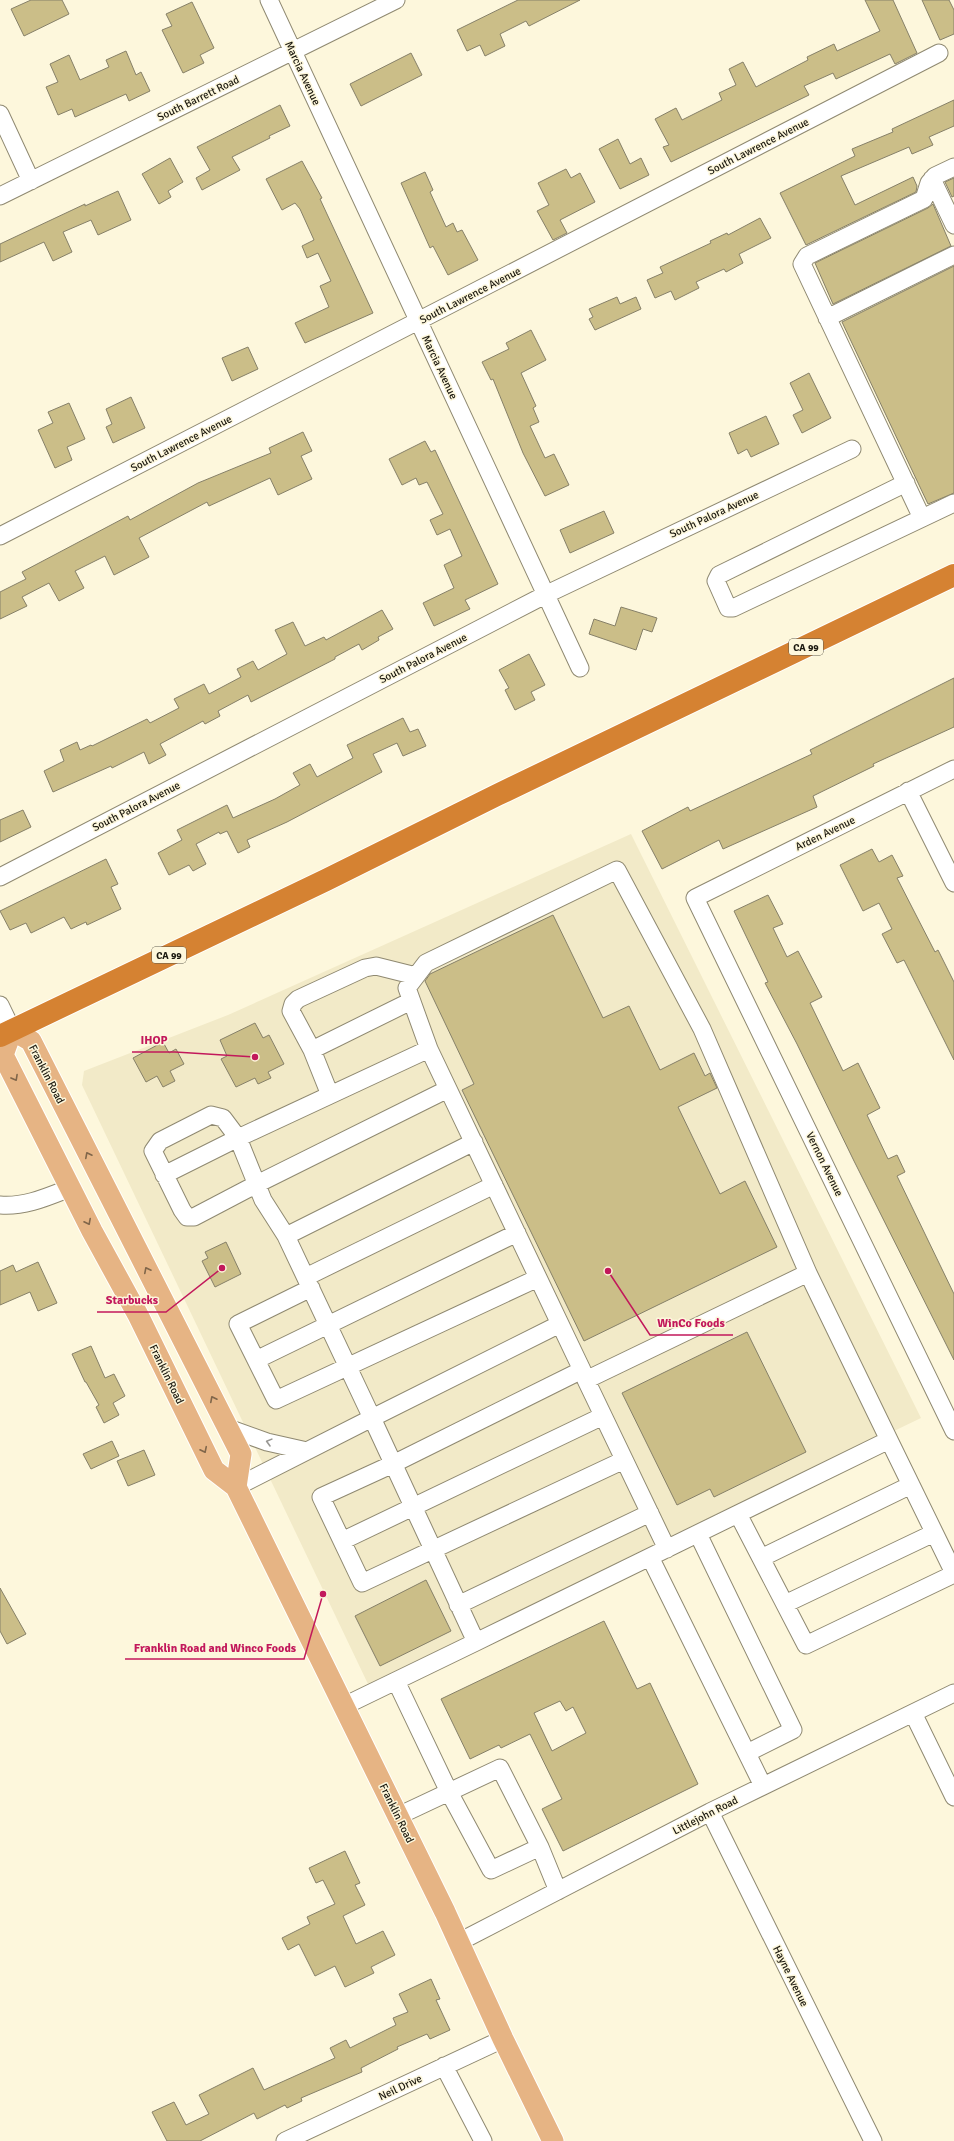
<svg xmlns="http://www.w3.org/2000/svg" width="954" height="2141" font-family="Signika,sans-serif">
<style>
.built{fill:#f2eac8}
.building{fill:#cbbe88;stroke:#868068;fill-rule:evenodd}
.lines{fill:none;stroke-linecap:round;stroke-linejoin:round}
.minor-casing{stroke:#8f8971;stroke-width:19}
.major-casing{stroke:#fff;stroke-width:23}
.highway-casing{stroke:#fff;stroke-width:24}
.minor{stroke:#fff;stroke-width:17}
.major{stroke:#e6b484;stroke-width:21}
.highway{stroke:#d58232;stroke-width:22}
.oneway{stroke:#80664a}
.oneway2{stroke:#989793}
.labels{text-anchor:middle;stroke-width:3;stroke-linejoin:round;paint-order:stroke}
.shield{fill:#fdf7dc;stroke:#5f5b4c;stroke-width:1}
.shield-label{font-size:10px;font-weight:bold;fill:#1b180f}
.street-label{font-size:11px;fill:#1b180f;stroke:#fdf7dc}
.leader{fill:none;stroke:#c2185b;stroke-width:1.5}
.callout-dot{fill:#c2185b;stroke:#fdf7dc;stroke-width:1.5}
.callout-label{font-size:12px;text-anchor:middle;font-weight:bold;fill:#c2185b;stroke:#fdf7dc;stroke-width:3;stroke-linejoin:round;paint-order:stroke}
</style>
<rect width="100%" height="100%" fill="#fdf7dc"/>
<!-- built -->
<path class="built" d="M631,834L921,1418L368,1684L82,1085L84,1071L228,1015Z"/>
<!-- building -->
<path class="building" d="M31,0H62L69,14L24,36L11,9Z
M518,0H580L529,26L526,21L500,34L505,46L485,56L480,45L467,51L457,30Z
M865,0H893L917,53L895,64L890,54L836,79L833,73L804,86L809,95L671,162L663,147L669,145L655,119L676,108L682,120L722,100L719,93L736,85L729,69L743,62L756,87L808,60L807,57L834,44L837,51L880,31Z
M922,0H949L954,10V34L940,40Z
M192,2L214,48L200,55L204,63L183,73L162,30L172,26L166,14Z
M126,51L136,75L141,72L150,91L129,101L126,94L75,117L72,109L58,115L46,87L58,82L50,64L69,55L80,80L109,67L106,60Z
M411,53L422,75L361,106L350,84Z
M954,100V126L929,137L933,145L912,154L909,147L841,176L855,205L913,177L917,186L916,192L806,245L780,193L855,156L852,149L893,132L892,129Z
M280,105L290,126L269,136L270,138L232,157L240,170L202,190L196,178L210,170L197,147Z
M618,139L630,164L641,158L649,175L620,189L599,149Z
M170,158L183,182L168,191L171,197L159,204L142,174Z
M302,161L322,198L320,199L373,313L305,343L295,323L329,307L320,286L331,281L318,253L307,258L302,246L314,240L300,209L295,203L282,210L266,179Z
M566,169L571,178L580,173L595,202L560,220L567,233L553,240L537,211L549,205L538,183Z
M425,172L433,190L430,192L446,227L453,223L457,232L462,230L478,260L448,275L433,246L430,248L401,183Z
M954,178V196L952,197L945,182Z
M118,191L131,220L98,235L91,220L63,232L72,252L53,261L44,242L0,262V244L85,204V206Z
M933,204L951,246L833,304L815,263L928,208Z
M760,218L771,238L739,254L743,263L726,272L724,269L696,282L699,288L675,300L671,291L655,298L647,280L663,273L660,267L711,243L710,241L727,233L728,235Z
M954,266V493L928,504L842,322Z
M617,297L620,304L636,297L641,309L595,330L589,319L593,317L589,309Z
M531,330L546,360L521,373L536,406L533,408L539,422L530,426L545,458L554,454L569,485L545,496L523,453L493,379L491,380L482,362L509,349L506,343Z
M248,347L258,369L232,381L222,358Z
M809,373L831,418L802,433L793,415L803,410L790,383Z
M131,397L145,428L113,443L106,427L112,424L106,409Z
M69,403L85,439L67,447L72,460L55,468L38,430L53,423L48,412Z
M766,416L779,444L751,457L747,449L738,454L729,433Z
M303,432L312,451L301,456L312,479L278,495L270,478L209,506L207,502L139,538L149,557L114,575L105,556L75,571L84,588L59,601L49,583L22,597L27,606L0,619V592L26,579L22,572L128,516L130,520L198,483L271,453L269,448Z
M425,441L431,452L435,450L498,584L465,600L470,609L434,626L423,603L454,588L444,565L462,556L450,529L437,535L430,520L443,514L427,482L419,485L416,478L402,485L389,459Z
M604,511L614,533L570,553L560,530Z
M621,607L657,618L652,632L643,629L636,650L589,634L594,619L615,626Z
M382,610L393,629L378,637L379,640L362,650L359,644L335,657V659L251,702L248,695L218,711L220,716L205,724L203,721L160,744L166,755L149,764L144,752L112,768L111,766L53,792L44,771L64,761L60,750L77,742L80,750L91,745L92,746L147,719L150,723L179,708L174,699L204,684L209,694L241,677L237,669L253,661L258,670L287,654L275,630L293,622L305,646L324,637L326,640Z
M529,654L545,685L531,692L535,700L515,710L505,690L509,688L499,670Z
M954,678V727L873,764L874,766L813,796L817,807L723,849L719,840L662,869L642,831L688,807L690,811L812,754L810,750Z
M403,718L410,732L418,729L426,746L403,756L397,743L373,754L382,772L287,822L247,840L250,847L238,853L227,831L220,834L219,832L196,844L206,864L193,871L189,865L169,875L158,853L182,840L177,830L227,805L233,818L275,799L300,785L293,773L310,764L317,777L353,758L347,745Z
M23,810L31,827L0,842V820Z
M872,849L879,862L892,855L903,876L897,878L935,952L938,950L954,982V1060L904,960L897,963L882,934L892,929L879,903L863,911L840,865Z
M106,859L118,884L111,887L121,909L87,925L86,922L71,929L64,917L31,933L26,923L10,930L0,911Z
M768,895L783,924L773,928L787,957L798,951L822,997L810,1003L843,1071L858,1063L880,1108L867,1115L888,1159L897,1155L905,1172L897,1176L954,1294V1360L854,1161L797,1044L765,983L768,982L734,911Z
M553,915L603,1018L629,1006L660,1070L694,1053L705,1076L710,1073L717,1088L678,1107L720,1194L745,1181L777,1247L584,1341L462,1090L474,1084L425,981L430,974Z
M255,1023L263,1038L269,1035L284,1064L268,1072L271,1078L258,1084L255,1078L236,1087L221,1059L227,1056L220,1040Z
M163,1042L169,1053L176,1049L184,1064L170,1071L175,1081L163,1087L157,1076L146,1082L133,1058Z
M226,1242L241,1274L215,1287L202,1261L208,1258L205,1252Z
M38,1262L57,1303L38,1311L30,1292L0,1305V1271L13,1265L16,1272Z
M747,1332L806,1452L714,1497L710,1489L677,1505L622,1393Z
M91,1346L105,1378L114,1374L125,1396L113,1403L119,1415L104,1423L96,1407L99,1405L86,1382H85L72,1354Z
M112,1441L119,1456L91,1469L83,1454Z
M144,1450L155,1475L128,1486L117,1461Z
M426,1580L451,1631L380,1666L355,1616Z
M0,1588L26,1634L7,1644L0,1631Z
M604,1621L637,1689L650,1683L698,1784L563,1851L542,1809L562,1799L530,1734L501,1748L499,1745L470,1759L441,1699ZM560,1701L566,1711L573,1707L586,1733L552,1751L534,1713Z
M345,1851L360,1883L355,1885L365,1905L343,1916L356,1944L383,1931L395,1955L371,1967L374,1973L345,1987L335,1966L315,1976L299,1944L288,1950L282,1938L310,1924L307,1917L335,1904L323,1880L316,1883L309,1868Z
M431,1979L440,1999L436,2000L450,2030L430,2039L427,2034L397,2047L398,2049L361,2068L362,2072L301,2098L302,2101L287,2108L285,2105L257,2119L254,2113L200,2141H167L152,2112L174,2102L186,2125L209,2114L199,2095L253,2068L264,2090L335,2058L330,2048L346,2040L350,2048L396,2025L393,2018L408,2012L399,1994Z"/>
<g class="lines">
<defs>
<path id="minor" d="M269,0L580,668
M0,114L31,181
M932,179L954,225
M0,196L396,0
M827,318L954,255
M906,483L719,575L716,581L728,608H733L954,503
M922,518L802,264L807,256L924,199L929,183L935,176L954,167
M0,536L939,53
M954,769L695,898L954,1431
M908,791L954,883
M0,877L545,595L852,449
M0,1005L12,1030
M429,1049L582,1370
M312,1050L291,1011L293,1004L298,999L365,968L376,966L416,976
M330,1095L312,1050L411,1001
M164,1175L238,1138L223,1118L211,1115L160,1141L153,1151L182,1210L187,1217H194L257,1184L448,1089
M0,1205C25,1207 47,1197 70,1188
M286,1236L474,1142
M306,1277L494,1185
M311,1288L238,1324L276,1400L538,1278
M560,1324L372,1418L286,1236L263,1200L238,1138L429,1049L407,988L426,963L617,870L702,1029L808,1273L586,1380L582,1370L393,1464L321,1497L362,1583L624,1460
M256,1360L517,1233
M586,1380L667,1549
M228,1428L267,1442L307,1451
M889,1440L954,1573
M236,1487L372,1418L476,1642L344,1706
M738,1514L806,1645L954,1574
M698,1534L793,1730L747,1753
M342,1541L603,1416
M650,1557L763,1786
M761,1558L911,1485
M785,1604L934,1533
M458,1605L650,1513
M476,1642L889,1440L808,1273
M396,1681L449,1792L491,1870L540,1847
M913,1713L954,1797
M710,1812L873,2141
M398,1816L500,1768L540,1847L558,1891
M459,1942L710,1812L954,1693
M444,2066L483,2141
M285,2141L503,2039"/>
<path id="major" d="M236,1487L241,1454L31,1041L12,1030L3,1055L92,1231L138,1315L214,1470L236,1487L445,1912L503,2039L553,2141"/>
<path id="highway" d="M0,1036L326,880L497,795L954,575"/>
</defs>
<!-- minor casing -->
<use href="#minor" class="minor-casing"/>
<!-- major casing -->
<use href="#major" class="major-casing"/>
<!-- highway casing -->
<use href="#highway" class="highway-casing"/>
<!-- minor -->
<use href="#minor" class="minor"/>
<!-- major -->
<use href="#major" class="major"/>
<!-- highway -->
<use href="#highway" class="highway"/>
</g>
<!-- one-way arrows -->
<defs><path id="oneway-chevron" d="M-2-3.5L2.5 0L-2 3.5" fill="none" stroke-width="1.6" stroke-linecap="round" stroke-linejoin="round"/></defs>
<g class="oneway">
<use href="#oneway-chevron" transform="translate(15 1078) rotate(61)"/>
<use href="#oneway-chevron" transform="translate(88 1155) rotate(-117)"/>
<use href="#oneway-chevron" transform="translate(88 1222) rotate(63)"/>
<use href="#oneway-chevron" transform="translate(147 1270) rotate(-117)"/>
<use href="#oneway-chevron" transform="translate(213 1399) rotate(-117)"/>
<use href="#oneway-chevron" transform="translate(204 1450) rotate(64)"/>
</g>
<use class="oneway2" href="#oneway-chevron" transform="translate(269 1442) rotate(-165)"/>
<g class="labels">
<!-- shield labels -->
<g class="shield">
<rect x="789" y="639" width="34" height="16" rx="3"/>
<rect x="152" y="947" width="34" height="16" rx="3"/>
</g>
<g class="shield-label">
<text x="806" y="651">CA 99</text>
<text x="169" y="959">CA 99</text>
</g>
<!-- street labels -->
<g class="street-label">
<text transform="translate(303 73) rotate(65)" y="4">Marcia Avenue</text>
<text transform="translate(198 98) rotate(-26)" y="4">South Barrett Road</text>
<text transform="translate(758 146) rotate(-27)" y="4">South Lawrence Avenue</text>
<text transform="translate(470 295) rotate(-27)" y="4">South Lawrence Avenue</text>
<text transform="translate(440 367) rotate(65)" y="4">Marcia Avenue</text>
<text transform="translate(181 443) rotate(-27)" y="4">South Lawrence Avenue</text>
<text transform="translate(714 514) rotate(-25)" y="4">South Palora Avenue</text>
<text transform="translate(423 658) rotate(-27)" y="4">South Palora Avenue</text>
<text transform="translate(136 806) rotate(-27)" y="4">South Palora Avenue</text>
<text transform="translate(825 833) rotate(-26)" y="4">Arden Avenue</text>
<text transform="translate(47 1074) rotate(63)" y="4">Franklin Road</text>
<text transform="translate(825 1164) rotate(64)" y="4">Vernon Avenue</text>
<text transform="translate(167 1374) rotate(64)" y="4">Franklin Road</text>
<text transform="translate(397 1813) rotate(64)" y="4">Franklin Road</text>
<text transform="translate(705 1815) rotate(-27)" y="4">Littlejohn Road</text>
<text transform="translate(791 1976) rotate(64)" y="4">Hayne Avenue</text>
<text transform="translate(400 2087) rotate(-25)" y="4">Neil Drive</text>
</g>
</g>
<!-- callouts -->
<path class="leader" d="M255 1057L175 1052H132M222 1268L166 1312H97M608 1271L650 1335H733M323 1594L304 1659H125"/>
<g class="callout-dot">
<circle cx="255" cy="1057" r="4"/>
<circle cx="222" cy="1268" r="4"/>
<circle cx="608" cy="1271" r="4"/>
<circle cx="323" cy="1594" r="4"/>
</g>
<g class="callout-label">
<text x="154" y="1044">IHOP</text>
<text x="132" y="1304">Starbucks</text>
<text x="691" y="1327">WinCo Foods</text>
<text x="215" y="1652">Franklin Road and Winco Foods</text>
</g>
</svg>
